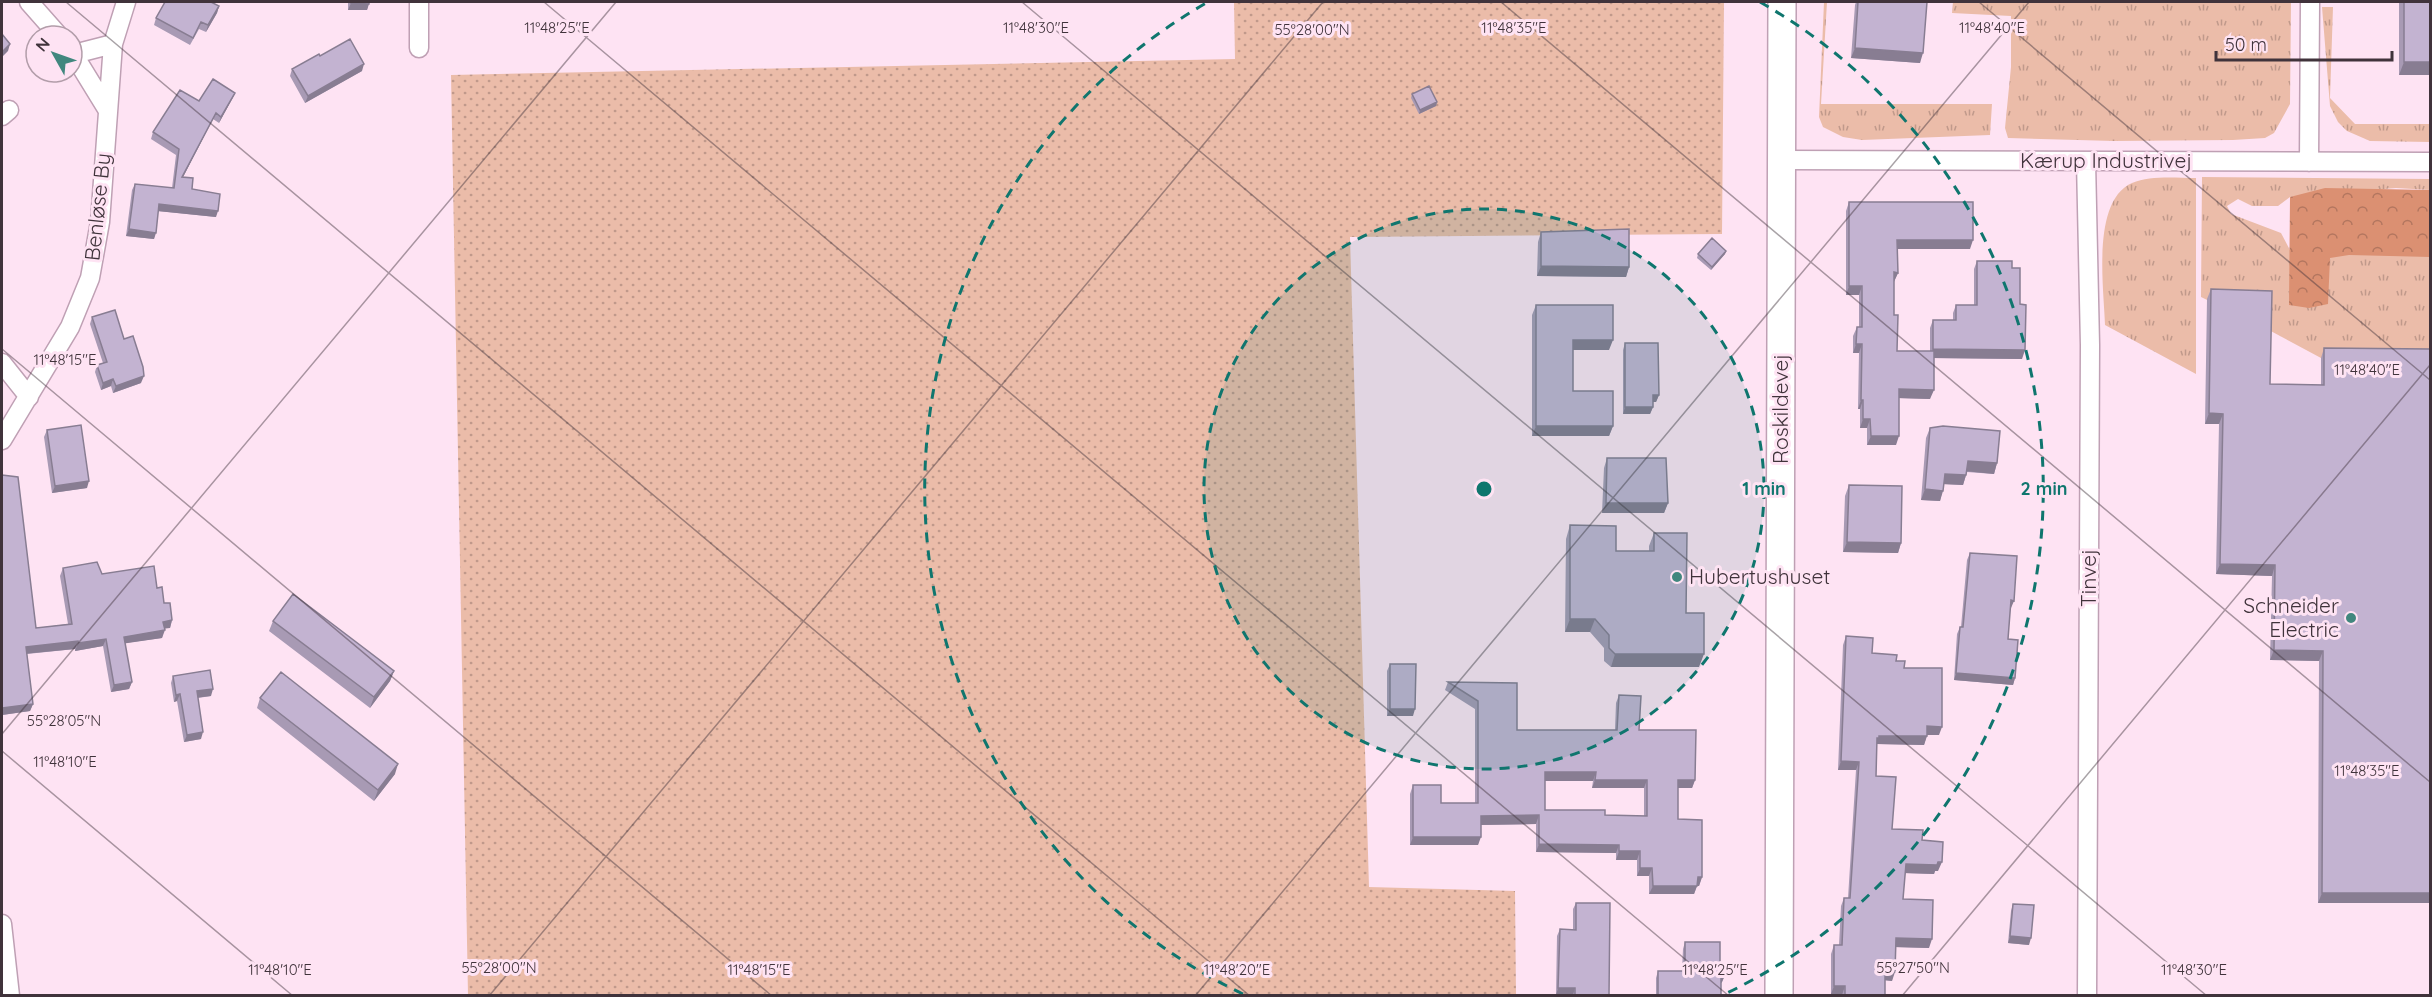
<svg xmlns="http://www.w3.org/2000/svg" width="2432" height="997" font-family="Quicksand,sans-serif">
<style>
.grass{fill:url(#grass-tufts)}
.forest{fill:url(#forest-crowns)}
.park{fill:url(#park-dots)}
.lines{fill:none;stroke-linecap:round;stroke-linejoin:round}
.street-casing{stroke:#bfa0b4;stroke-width:21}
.secondary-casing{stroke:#bfa0b4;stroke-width:30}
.street{stroke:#fff;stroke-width:18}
.secondary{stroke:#fff;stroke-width:27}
.wall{fill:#a89ab4;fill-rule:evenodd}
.shaded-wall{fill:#887d92}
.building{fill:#c3b3d1;stroke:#887d92;stroke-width:1.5;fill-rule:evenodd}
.ticks{fill:none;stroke:#40333b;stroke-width:1.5;stroke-opacity:0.45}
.ring{fill:none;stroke:#0f766e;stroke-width:3;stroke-dasharray:10 8}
.poi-dot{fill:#41877e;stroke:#fee3f3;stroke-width:2}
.labels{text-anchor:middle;stroke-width:6;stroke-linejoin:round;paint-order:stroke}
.street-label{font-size:21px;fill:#40333b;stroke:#fee3f3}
.poi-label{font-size:21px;fill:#40333b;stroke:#fee3f3;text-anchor:start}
.ticks-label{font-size:15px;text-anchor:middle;fill:#40333b;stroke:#fee3f3;stroke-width:6;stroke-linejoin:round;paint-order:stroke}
.centre{fill:#0f766e;stroke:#fee3f3;stroke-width:3}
.ring-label{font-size:18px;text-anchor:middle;font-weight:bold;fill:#0f766e;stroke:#fee3f3;stroke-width:6;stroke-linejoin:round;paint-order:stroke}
</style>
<defs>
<pattern id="grass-tufts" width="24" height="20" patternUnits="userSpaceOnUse" patternTransform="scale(1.5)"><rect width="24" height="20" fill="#ebbca9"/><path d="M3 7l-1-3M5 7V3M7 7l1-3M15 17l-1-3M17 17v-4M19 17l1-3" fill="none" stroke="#c0998b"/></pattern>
<pattern id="forest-crowns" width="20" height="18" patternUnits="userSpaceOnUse" patternTransform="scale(1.5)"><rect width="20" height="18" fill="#db9072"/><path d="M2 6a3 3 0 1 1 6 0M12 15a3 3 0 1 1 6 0" fill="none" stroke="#b3765f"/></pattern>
<pattern id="park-dots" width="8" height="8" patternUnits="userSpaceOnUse" patternTransform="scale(1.5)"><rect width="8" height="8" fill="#ebbca9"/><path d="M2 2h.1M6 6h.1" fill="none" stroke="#c0998b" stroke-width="1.8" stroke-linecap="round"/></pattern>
</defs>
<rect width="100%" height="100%" fill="#fee3f3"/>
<!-- grass -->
<path class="grass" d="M1824,2H1827L1821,104H1992L1990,135L1862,140L1843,137L1823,127L1819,117Z
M1953,2H2291L2290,104L2274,133L2265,138L2233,140L2114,141L2008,138L2005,128L2011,67V16L1952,13Z
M2322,7H2333L2330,98L2355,124H2430V142L2370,141L2347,131L2338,122L2330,106Z
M2202,177L2430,179V190L2396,188L2290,197L2278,206H2252L2238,199L2227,206L2231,214L2281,233L2290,250L2430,255V359L2321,358L2267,329L2201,297Z
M2196,178V374L2105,325C2104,289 2091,201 2132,183C2151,175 2176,178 2196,178Z"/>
<!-- forest -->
<path class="forest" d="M2325,188L2430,190V257L2349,255L2330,258L2328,304L2309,308L2289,305L2290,197Z"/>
<!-- park -->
<path class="park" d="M1234,2H1724L1722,234L1350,237L1369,887L1515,891L1516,995H468L451,75L1235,59Z"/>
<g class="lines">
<defs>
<path id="street" d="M29,2L59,36
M419,2V48
M72,52L107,109
M74,54L113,44
M2,116L9,110
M1782,160L2430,162
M2086,161L2090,345L2087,996
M2309,162L2310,2
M2,363L29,397
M2,440L70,327L90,278L100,222L113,44L126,2
M2,924L10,996"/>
<path id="secondary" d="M1779,996L1782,2"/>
</defs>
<!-- street casing -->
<use href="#street" class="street-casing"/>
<!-- secondary casing -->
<use href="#secondary" class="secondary-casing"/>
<!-- street -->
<use href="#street" class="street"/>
<!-- secondary -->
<use href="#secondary" class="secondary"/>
</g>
<!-- wall -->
<path class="wall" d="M345,2H369L367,10H348V2Z
M1856,2H1927L1920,63L1851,58L1855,5Z
M2399,2H2430V75H2399Z
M219,6L217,13L206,32L199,29L190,45L154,25L156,18Z
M320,56L362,71L305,103L290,76L292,69Z
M235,93L232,99L219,123L213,119L183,177L192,189L216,217L158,211L154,239L126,236L132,190L135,184L172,188L176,155L151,139L153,132L199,101Z
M1412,94L1437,102L1436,106L1419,114L1411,98Z
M1849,202L1970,249H1897L1898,273L1894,281V315L1897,351H1930V328L1933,320H1953V313L1956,305H1974V269L1977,261L2012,268L2020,304L2022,359L1934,358L1930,399L1899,398L1896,445H1867V428H1860V409H1858L1859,353H1853V336L1857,327H1859V295H1846V211Z
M1541,232L1629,267L1626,277L1537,276L1538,242Z
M1726,251L1725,254L1711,270L1697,258L1698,254Z
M2211,289L2270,384L2321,385V358L2324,348L2430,903H2318L2319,661L2270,660L2272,576L2216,574L2219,424H2205L2207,299Z
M1536,305L1609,350H1573V391L1613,426L1609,436H1532V315Z
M92,317L124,339L141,383L113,393L111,386L101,390L95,372L97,365L103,363L90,324Z
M1625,343L1659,395L1656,402H1653V407L1650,414H1623V350Z
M1930,428L1997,463L1994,474L1967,472L1963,485L1944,484L1940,501L1921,500L1926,438Z
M47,430L87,488L52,493L44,437Z
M1607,458L1668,503L1664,513H1602L1604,468Z
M1849,485L1901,543L1898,553L1843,552L1845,496Z
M1570,525L1616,551H1649V546L1654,533L1686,613L1699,667H1611L1604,661V648L1590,632H1565L1566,539Z
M1970,553L2011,608L2010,607L2008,639L2015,678L2013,685L1954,680L1957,634L1960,627H1961L1967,560Z
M63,568L102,574L157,588L172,620L170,628H164L162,638L125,643L132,682L129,689L111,692L103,646L75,651V649L27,654L33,704L30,711L2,715L36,628L68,624L60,576Z
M273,621L394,671L390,681L370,708L269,631Z
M1846,636L1872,653L1896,661L1904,668L1939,735H1927L1924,745L1877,744L1876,776L1892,829L1922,840L1938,871H1935L1934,874L1905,873L1903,899L1929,948L1896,947L1892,981L1885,980V996H1842L1831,994V954L1834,945H1839L1841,906L1844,898H1848L1856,770H1838L1843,645Z
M1390,664L1413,716H1387V671Z
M173,676L211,696L198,698L201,739L184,742L177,701L174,702L171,683Z
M1448,682L1517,683V730H1615L1616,703L1619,695L1639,730L1695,780L1692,788H1678V819L1702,877L1699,886H1697L1694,894H1649V876H1637V860H1616V853L1536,852V824L1481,825L1478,845H1410V794L1413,785L1441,803H1475V709L1445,690ZM1545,781H1593L1592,788H1644V816L1605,815L1545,810Z
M260,698L395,774L374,801L257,708Z
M1576,903L1609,996L1556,995L1557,936L1560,929L1573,930V909Z
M2013,904L2029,945L2008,943L2011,911Z
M1685,942L1720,962L1725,975L1722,982L1721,983V996H1656V978L1658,971H1682L1683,949Z"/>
<!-- shaded-wall -->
<path class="shaded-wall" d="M351,3L369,4L367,10H348Z
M219,6L217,13L206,32L208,25Z
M10,44L8,51L2,57V52Z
M1855,48L1923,53L1920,63L1851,58Z
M2404,62H2430V75H2399Z
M364,64L362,71L305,103L308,96Z
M235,93L232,99L219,123L221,117Z
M1437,102L1436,106L1419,114L1420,110Z
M216,113L213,119L180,183L182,177Z
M159,204L218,211L216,217L157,211Z
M129,229L156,233L154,239L126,236Z
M1897,240H1973L1970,249H1894Z
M1726,251L1725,254L1711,270L1712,267Z
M1541,266L1629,267L1626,277L1537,276Z
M1894,272L1898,273L1894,282L1890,281Z
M1849,286H1862L1859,295H1846Z
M1573,340H1613L1609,350H1569Z
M1856,344H1862L1859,353H1853Z
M1933,349L2025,350L2022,359L1930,358Z
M144,376L141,383L113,393L116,386Z
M113,379L111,386L101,390L103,383Z
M1899,389L1934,390L1930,399L1896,398Z
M1653,395H1659L1656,402H1650Z
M1861,400H1863L1860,409H1858Z
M1625,407H1653L1650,414H1623Z
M2209,413L2223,414L2219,424H2205Z
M1863,419H1870L1867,428H1860Z
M1536,426H1613L1609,436H1532Z
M1871,436H1899L1896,445H1867Z
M1968,461L1997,463L1994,474L1964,471Z
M1945,474L1966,475L1963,485L1941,484Z
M89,481L87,488L52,493L55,486Z
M1925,489L1943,491L1940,501L1921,500Z
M1606,503H1668L1664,513H1602Z
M1847,542L1901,543L1898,553L1843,552Z
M2220,564L2275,565L2272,576L2216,574Z
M2011,600L2014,601L2011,608L2008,607Z
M1570,619H1595L1590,632H1565Z
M172,620L170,628L161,629L163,622Z
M165,630L162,638L121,644L124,637Z
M106,639L103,646L75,651L78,643Z
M78,641L75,649L23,654L26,647Z
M2274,650L2323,651L2319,661L2270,660Z
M1615,654H1704L1699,667H1611Z
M394,671L390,681L370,708L374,697Z
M1956,673L2015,678L2013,685L1954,680Z
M132,682L129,689L111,692L114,685Z
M213,689L211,696L194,698L197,691Z
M180,694L177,701L174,702L176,695Z
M33,704L30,711L2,715V708Z
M1390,709H1415L1413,716H1387Z
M1927,726L1942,727L1939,735H1924Z
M203,732L201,739L184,742L187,735Z
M1879,736H1927L1924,745L1877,744V738Z
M1841,761L1859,762L1856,770H1838Z
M398,764L395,774L374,801L378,790Z
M1545,772H1596L1593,781H1542Z
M1595,780H1647L1644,788H1592Z
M1678,780H1695L1692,788H1675Z
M1539,815L1536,824L1478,825L1481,816Z
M1413,837H1481L1478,845H1410Z
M1539,844L1619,845L1616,853L1536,852Z
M1619,851H1640L1637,860H1616Z
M1942,862L1938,871H1935L1934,874L1903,873L1906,864Z
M1640,868H1652L1649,876H1637Z
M1698,877H1702L1699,886H1695Z
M1653,886H1697L1694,894H1649Z
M2322,893H2430V903H2318Z
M2010,936L2031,938L2029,945L2008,943Z
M1896,938L1932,939L1929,948L1893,947Z
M1885,972H1895L1892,981L1882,980Z
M1725,975L1722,982L1718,985L1721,978Z
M1834,986H1845L1842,995L1831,994Z
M1558,988H1575L1573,995H1556Z"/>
<!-- building -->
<path class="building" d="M165,2H211L219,6L208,25L201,22L193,38L156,18Z
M351,2H369V4L351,3Z
M1858,2H1927L1923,53L1855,48Z
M2404,2H2430V62H2404Z
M2,34L10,44L2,52Z
M350,39L364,64L308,96L292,69L319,54L320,56Z
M213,79L235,93L221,117L216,113L182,177L193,178L192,189L220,194L218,211L159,204L156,233L129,229L135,184L174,188L179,149L153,132L180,90L199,101Z
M1429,86L1437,102L1420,110L1412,94Z
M1849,202H1973V240H1897L1898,273L1894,272V315H1898L1897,351H1934V390L1899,389V436H1871L1870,419H1863V400H1861L1862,344H1856L1857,327H1862V286H1849Z
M1629,229V267L1541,266V232Z
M1712,238L1726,251L1712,267L1698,254Z
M1977,261H2012V268H2020V304L2026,305L2025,350L1933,349V320H1956V305H1977Z
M2211,289L2272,291L2270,384L2324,385V348L2430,349V893H2322L2323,651L2274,650L2275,565L2220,564L2223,414L2209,413Z
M1536,305H1613V340H1573V391H1613V426H1536Z
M115,310L124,339L133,336L143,367L144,376L116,386L113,379L103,383L97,365L107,362L92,317Z
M1625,343H1658L1659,395H1653V407H1625Z
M81,425L89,481L55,486L47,430Z
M1943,426L2000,431L1997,463L1968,461L1966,475L1945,474L1943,491L1925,489L1930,428Z
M1607,458H1666L1668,503H1606Z
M2,475L18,477L36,628L72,624L63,568L97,562L102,574L154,566L157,588L162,587L164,603H170L172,620L163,622L165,630L124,637L132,682L114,685L106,639L78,643V641L26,647L33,704L2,708Z
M1849,485L1902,486L1901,543L1847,542Z
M1570,525L1616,526V551H1654V533H1687L1686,613H1704V654H1615L1609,648V635L1595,619H1570Z
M1970,553L2017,556L2014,601L2011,600L2008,639L2018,640L2015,678L1956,673L1960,627H1963Z
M293,594L394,671L374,697L273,621Z
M1846,636L1873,638L1872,653L1897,655L1896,661H1905L1904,668H1942V727L1927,726V736H1879V738H1877L1876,776L1896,777L1892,829L1923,830L1922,840L1943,842L1942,862H1938L1937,865L1906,864L1903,899L1933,900L1932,939L1896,938L1895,972H1885V996H1845V986H1834V945H1842L1844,898H1850L1859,762L1841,761Z
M1390,664H1416L1415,709H1390Z
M210,670L213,689L197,691L203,732L187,735L180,694L176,695L173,676Z
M281,672L398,764L378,790L260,698Z
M1448,682L1517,683V730H1617L1619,695L1641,696L1639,730H1696L1695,780H1678V819L1702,820V877H1698L1697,886H1653L1652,868H1640V851H1619V845L1539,844V815L1481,816V837H1413V785H1441V803H1478V701ZM1545,772H1596L1595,780H1647V816L1605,815V810H1545Z
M1576,903H1610L1609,996H1575V988H1558L1560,929L1576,930Z
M2013,904L2034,905L2031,938L2010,936Z
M1685,942H1720V962L1725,964V975L1721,978V996H1658V971H1685Z"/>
<!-- ticks -->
<path class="ticks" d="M66,2L1250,996M544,2L1729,996M1022,2L2207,996M1501,2L2430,782M1979,2L2430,380M2,349L772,996M2,734L616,2M2,751L293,996M489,996L1323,2M1195,996L2029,2M1902,996L2430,365"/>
<!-- distance rings -->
<circle cx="1484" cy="489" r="280" fill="#0f766e" fill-opacity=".12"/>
<g class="ring">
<circle cx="1484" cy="489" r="280"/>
<path d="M1243 994A560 560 0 0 1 1208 2M1760 2A560 560 0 0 1 1725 994"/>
</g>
<!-- markers -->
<g class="poi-dot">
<circle cx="1677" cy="577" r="6"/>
<circle cx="2351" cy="618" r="6"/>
</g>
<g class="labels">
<!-- street labels -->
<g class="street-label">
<text x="2106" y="168">Kærup Industrivej</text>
<text transform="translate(98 207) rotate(-84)" y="7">Benløse By</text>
<text transform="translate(1781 409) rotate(-90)" y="7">Roskildevej</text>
<text transform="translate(2089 578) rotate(-90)" y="7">Tinvej</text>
</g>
<!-- poi labels -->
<g class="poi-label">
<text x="1689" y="584">Hubertushuset</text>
<text x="2339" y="613" text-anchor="end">Schneider<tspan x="2339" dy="24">Electric</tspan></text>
</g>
</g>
<g class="ticks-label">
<text x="557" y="33">11°48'25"E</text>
<text x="1514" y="33">11°48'35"E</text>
<text x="1036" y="33">11°48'30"E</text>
<text x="1992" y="33">11°48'40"E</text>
<text x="1312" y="35">55°28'00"N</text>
<text x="65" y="365">11°48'15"E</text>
<text x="2367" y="375">11°48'40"E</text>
<text x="64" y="726">55°28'05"N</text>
<text x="65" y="767">11°48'10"E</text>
<text x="2367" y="776">11°48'35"E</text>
<text x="499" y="973">55°28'00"N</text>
<text x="1913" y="973">55°27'50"N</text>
<text x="280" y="975">11°48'10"E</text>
<text x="759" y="975">11°48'15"E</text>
<text x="1237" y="975">11°48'20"E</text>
<text x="1715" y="975">11°48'25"E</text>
<text x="2194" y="975">11°48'30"E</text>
</g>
<circle cx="1484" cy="489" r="9" class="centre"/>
<g class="ring-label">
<text x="1764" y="495">1 min</text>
<text x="2044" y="495">2 min</text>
</g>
<!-- border -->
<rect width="2432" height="997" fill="none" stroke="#40333b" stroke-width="6"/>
<!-- north arrow -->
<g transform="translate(54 54) rotate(310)"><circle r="28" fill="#fee3f3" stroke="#b29da9" stroke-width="1.5"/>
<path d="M0-4.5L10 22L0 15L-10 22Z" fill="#41877e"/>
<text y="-9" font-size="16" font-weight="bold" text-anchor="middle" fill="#40333b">N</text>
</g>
<!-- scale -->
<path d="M2216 51v9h176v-9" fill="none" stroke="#40333b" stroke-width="3"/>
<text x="2225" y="51" font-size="18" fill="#40333b" stroke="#fee3f3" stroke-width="4.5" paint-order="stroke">50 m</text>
</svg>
